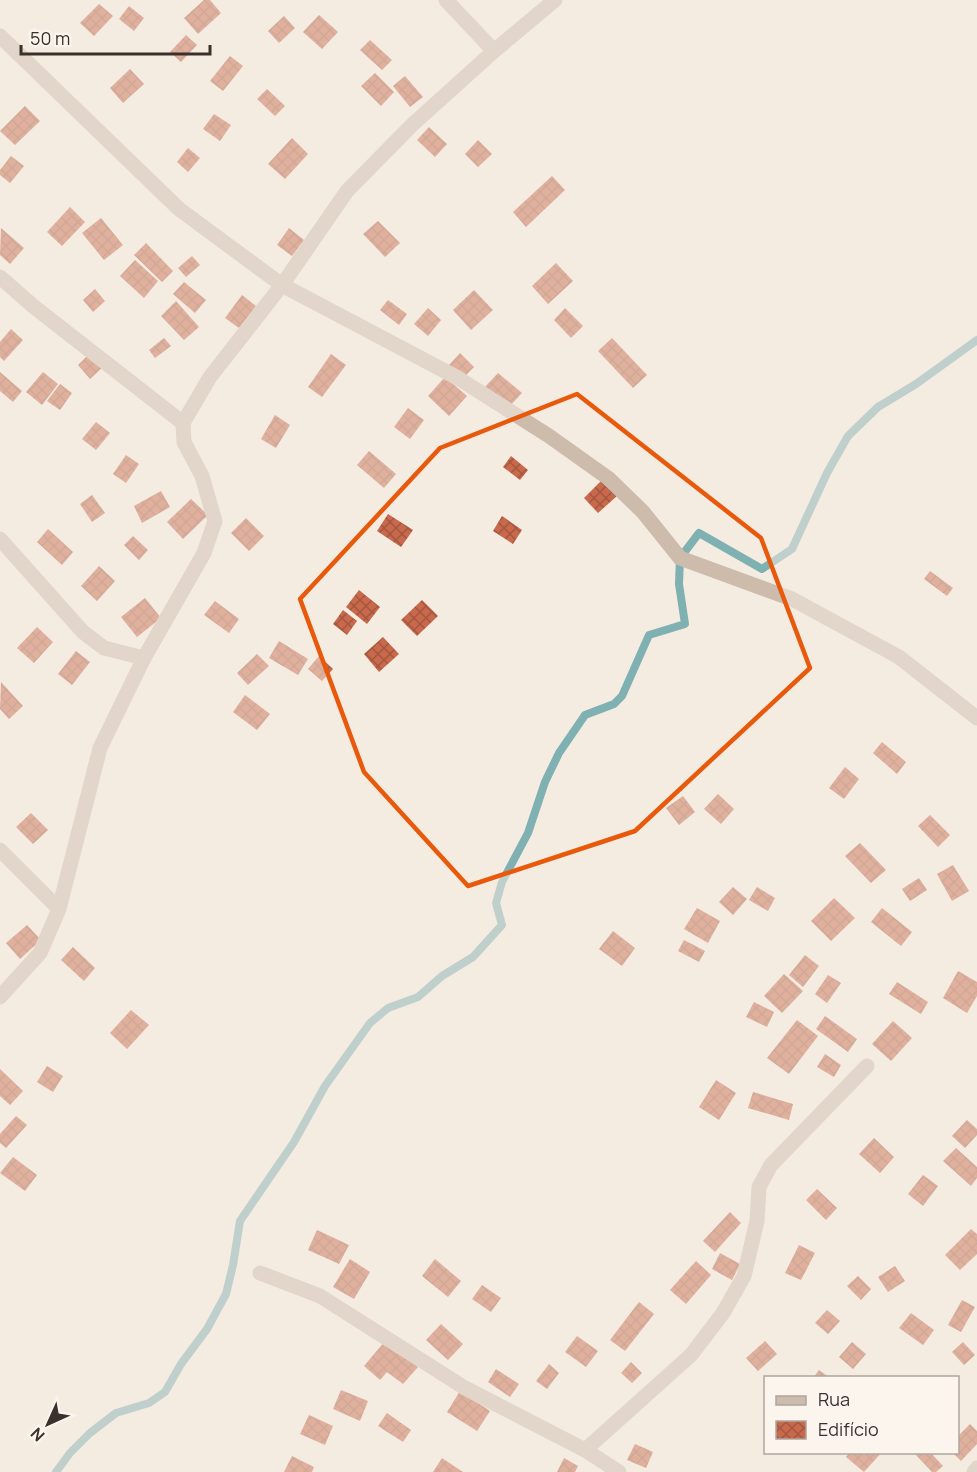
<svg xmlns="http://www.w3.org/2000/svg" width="977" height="1472" font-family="Manrope,sans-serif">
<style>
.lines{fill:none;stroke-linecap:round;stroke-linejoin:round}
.stream{stroke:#7fb0b2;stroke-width:8}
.building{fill:url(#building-cross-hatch)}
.minor{stroke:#cdbbac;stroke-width:15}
.marked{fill:none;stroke:#e8590c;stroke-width:4.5;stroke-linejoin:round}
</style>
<defs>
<pattern id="building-cross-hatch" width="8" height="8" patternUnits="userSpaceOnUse" patternTransform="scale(1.5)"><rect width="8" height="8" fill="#c8694b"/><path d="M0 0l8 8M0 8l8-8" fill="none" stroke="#a4573f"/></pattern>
</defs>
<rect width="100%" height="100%" fill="#f4ebe1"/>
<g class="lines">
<!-- stream -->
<path class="stream" d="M56,1472L70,1453L90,1433L116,1413L149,1403L165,1392L181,1364L207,1329L226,1294L233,1265L240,1221L294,1142L325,1086L370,1023L388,1008L418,997L442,976L473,957L502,925L496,903L502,882L528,833L545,782L559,753L585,715L614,704L622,696L649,635L685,624L679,584L680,558L699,533L762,569L792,549L827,473L848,436L878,407L916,384L977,340"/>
</g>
<!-- building -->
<path class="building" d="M204,0H210L221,13L198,34L184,18Z
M99,4L113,16L94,36L80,23Z
M129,6L144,18L134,31L119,19Z
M319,15L338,32L322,49L303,32Z
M284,16L295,28L279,43L268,31Z
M186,35L197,45L181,62L170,52Z
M370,40L392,60L382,70L360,50Z
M230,56L243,66L223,91L210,81Z
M130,69L144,84L123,103L110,88Z
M375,73L394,92L381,106L361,86Z
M405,76L423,97L410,107L393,86Z
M267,89L285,106L275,116L257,99Z
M25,106L40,121L15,145L0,131Z
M214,114L231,125L220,141L203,129Z
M429,127L447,144L435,157L417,140Z
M292,138L308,154L285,179L268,164Z
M478,140L492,154L478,167L465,154Z
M188,148L200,158L188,172L177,162Z
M11,156L24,166L10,183L0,175V170Z
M552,176L565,190L526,227L513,212Z
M70,207L85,222L62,246L47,232Z
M101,218L123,245L104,260L82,233Z
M378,221L400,243L385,257L363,234Z
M1,228L24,248L10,264L0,255Z
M289,228L304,240L292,256L277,245Z
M146,243L173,271L162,282L134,255Z
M192,256L200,265L186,277L178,268Z
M135,260L158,281L144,298L120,276Z
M556,263L573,281L548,304L532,286Z
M184,282L206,300L195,313L173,294Z
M95,289L105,301L93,312L83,300Z
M474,290L493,310L471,330L453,310Z
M242,295L256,306L239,328L225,318Z
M388,300L407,314L399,325L380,310Z
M176,301L199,327L184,340L161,316Z
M428,308L441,320L428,336L414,324Z
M565,308L583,326L571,338L554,320Z
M11,329L23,340L4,361L0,357V342Z
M164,338L171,346L155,358L149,350Z
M612,338L647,375L633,388L598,351Z
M91,352L104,366L90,379L78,365Z
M460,353L474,367L463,378L449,365Z
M331,354L346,365L322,397L308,387Z
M0,372L22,391L13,402L0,391Z
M43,372L58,384L42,405L26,392Z
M498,373L522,393L508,408L484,388Z
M445,377L467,396L449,416L428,396Z
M60,384L72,393L60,410L47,401Z
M408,408L424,420L410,439L394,427Z
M275,415L290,425L276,448L261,439Z
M96,422L110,433L96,450L82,439Z
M369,451L396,474L384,488L357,465Z
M126,455L139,464L126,483L113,474Z
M511,456L528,470L520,480L503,467Z
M602,480L617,496L598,513L584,498Z
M161,491L170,507L142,523L134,506Z
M92,495L105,513L92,522L80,504Z
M191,499L208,515L183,539L167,522Z
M388,514L413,530L401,547L377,531Z
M502,516L522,530L513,544L493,531Z
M246,518L264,536L249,551L231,533Z
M48,529L73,552L62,565L37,542Z
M133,536L148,550L139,560L124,545Z
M99,566L115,581L97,601L81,586Z
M930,571L953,588L947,596L924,579Z
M359,590L380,607L367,624L346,607Z
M145,598L161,618L137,637L121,617Z
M422,600L438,616L417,636L401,620Z
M215,601L239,619L229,633L204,615Z
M343,610L357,621L347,635L333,624Z
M37,627L53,642L34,663L17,648Z
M383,637L399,654L379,672L364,654Z
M279,641L308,659L298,675L269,658Z
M76,651L90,662L72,685L58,674Z
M257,654L269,666L248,685L237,673Z
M319,656L333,669L322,681L308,669Z
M1,682L23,706L9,719L0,709Z
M245,695L270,714L257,730L233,712Z
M882,742L906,762L897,774L873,753Z
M845,767L859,779L844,799L829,788Z
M718,794L734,809L721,824L704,809Z
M683,796L695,812L679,825L666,808Z
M31,813L48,830L33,844L16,827Z
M930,815L950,835L938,847L918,826Z
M860,843L886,870L871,883L845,856Z
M953,865L969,891L952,901L937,874Z
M919,878L927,890L910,901L902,889Z
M733,887L747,899L733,915L719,902Z
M757,887L775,898L768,911L749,900Z
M834,898L855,918L831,941L811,921Z
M697,908L720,921L708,943L684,929Z
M882,908L912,932L901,946L871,922Z
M27,925L41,940L20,959L6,943Z
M613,931L635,948L622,966L599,949Z
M684,940L705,951L699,962L678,951Z
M73,947L95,968L84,981L61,960Z
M805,955L819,966L803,987L789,975Z
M958,971L977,982V996L967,1013L943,998Z
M784,974L803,991L782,1013L764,996Z
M828,975L841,983L827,1003L815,994Z
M897,982L928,1002L921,1014L889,994Z
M754,1002L774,1012L767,1027L746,1017Z
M131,1010L149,1025L127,1049L110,1033Z
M825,1016L857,1039L848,1052L816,1029Z
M797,1020L818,1036L789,1074L767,1058Z
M893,1021L912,1038L891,1061L872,1044Z
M825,1054L841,1065L834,1077L817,1067Z
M47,1066L63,1076L53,1092L37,1082Z
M0,1069L23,1091L10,1105L0,1096Z
M716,1080L736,1093L719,1120L699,1107Z
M753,1092L793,1104L789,1120L748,1108Z
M16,1116L27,1125L6,1148L0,1143V1134Z
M967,1120L977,1129V1135L965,1148L952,1136Z
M874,1138L894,1157L880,1173L859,1154Z
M956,1148L977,1167V1178L971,1186L943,1161Z
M13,1157L37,1175L25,1191L0,1173Z
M923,1175L938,1186L923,1206L908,1194Z
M817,1189L837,1208L826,1220L806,1200Z
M730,1212L741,1223L715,1252L703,1241Z
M971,1229L977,1234V1254L960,1270L945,1255Z
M317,1230L349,1245L339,1264L308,1250Z
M799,1245L815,1253L801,1280L785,1273Z
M720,1253L740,1264L732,1280L712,1269Z
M350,1259L370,1272L354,1299L333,1287Z
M435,1259L461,1281L448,1297L422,1276Z
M696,1261L711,1275L686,1304L670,1290Z
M895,1266L905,1281L888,1292L878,1277Z
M858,1276L871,1289L861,1300L847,1286Z
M482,1285L501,1298L491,1312L472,1299Z
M962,1300L975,1307L961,1332L948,1325Z
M639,1302L654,1314L625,1351L610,1340Z
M827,1310L840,1321L828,1334L815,1323Z
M911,1313L934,1330L923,1345L899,1328Z
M441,1324L463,1344L448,1360L426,1340Z
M577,1336L598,1351L586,1367L565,1352Z
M386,1340L418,1367L403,1384L387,1372L380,1380L364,1366Z
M765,1341L777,1354L758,1371L746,1358Z
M852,1342L866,1354L853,1369L839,1357Z
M963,1342L975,1355L964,1365L952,1352Z
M631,1362L642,1373L632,1383L621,1373Z
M549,1364L559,1373L547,1389L536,1381Z
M496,1369L519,1384L510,1397L488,1382Z
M819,1370L830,1378H813Z
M341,1390L368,1401L360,1421L333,1409Z
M460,1391L490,1411L477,1431L447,1412Z
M387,1413L411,1430L403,1442L378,1426Z
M309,1415L333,1426L325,1445L300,1434Z
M970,1424L977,1431V1444L961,1461L952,1452H958V1436Z
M635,1444L653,1452L646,1468L627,1460Z
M850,1452H882L864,1472L846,1457Z
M918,1452H930L943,1466L936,1472H932L916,1455Z
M292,1456L314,1467L312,1472H284Z
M442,1458L463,1472H433Z
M564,1458L578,1466L575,1472H557Z"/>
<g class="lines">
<!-- minor -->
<path class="minor" d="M446,0L494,51
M0,36L179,209L282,285L458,378L549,436L608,478L643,512L680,558L792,599L899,657L977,718
M0,277L33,306L183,423
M0,539L83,632L104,648L144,658
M0,850L59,909
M0,997L40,953L59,909L100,748L144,658L204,553L215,521L202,476L184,442L183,423L210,377L282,285L347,191L412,125L494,51L555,0
M260,1273L320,1296L465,1388L585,1450L619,1472
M585,1450L691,1355L723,1313L744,1276L757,1221L759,1187L771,1165L867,1066
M974,1472L977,1468"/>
</g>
<!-- marked area -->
<path d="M0 0H977V1472H0ZM577,394L761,538L810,668L635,831L468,886L364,772L300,599L440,448Z" fill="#f4ebe1" fill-opacity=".55" fill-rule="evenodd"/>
<path class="marked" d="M577,394L761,538L810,668L635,831L468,886L364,772L300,599L440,448Z"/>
<!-- legend -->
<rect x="764" y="1376" width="195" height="78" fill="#fbf5ee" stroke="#aea6a0" stroke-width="1.5"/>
<rect x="776" y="1396" width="30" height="9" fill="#cdbbac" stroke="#aea6a0" stroke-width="1.5"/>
<text x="818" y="1406" font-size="18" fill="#3b302b">Rua</text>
<rect x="776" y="1421" width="30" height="18" fill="url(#building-cross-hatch)" stroke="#aea6a0" stroke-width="1.5"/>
<text x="818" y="1436" font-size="18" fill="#3b302b">Edifício</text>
<!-- north arrow -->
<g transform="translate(48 1424) rotate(225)" stroke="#fbf5ee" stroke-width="4.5" paint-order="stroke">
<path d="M0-4.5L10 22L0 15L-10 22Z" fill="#3b302b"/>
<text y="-9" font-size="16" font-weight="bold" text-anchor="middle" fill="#3b302b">N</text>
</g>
<!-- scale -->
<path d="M21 45v9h189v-9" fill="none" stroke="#3b302b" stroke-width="3"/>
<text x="30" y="45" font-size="18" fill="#3b302b" stroke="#fbf5ee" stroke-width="4.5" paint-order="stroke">50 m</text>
</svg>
